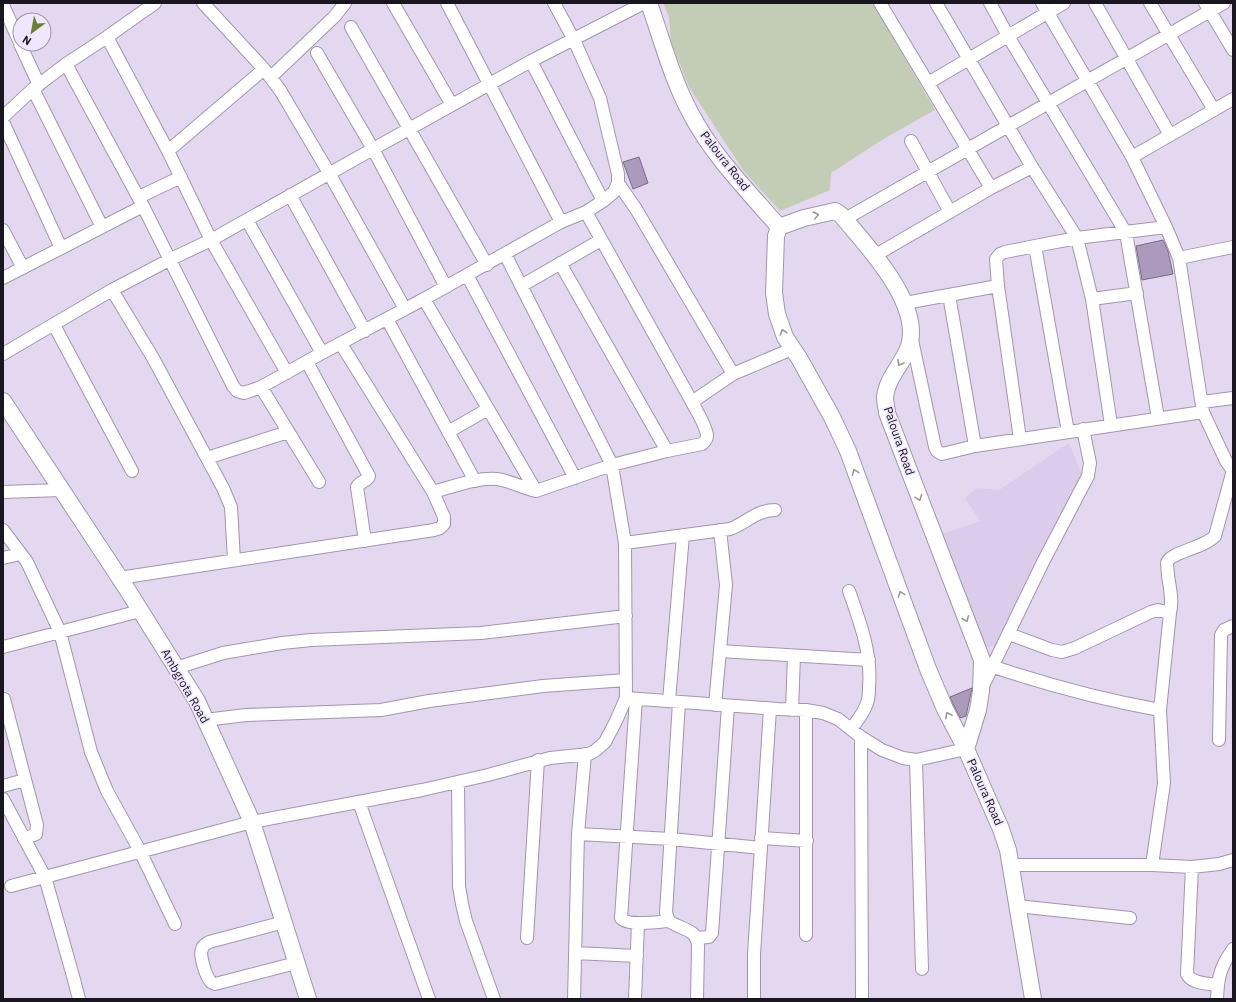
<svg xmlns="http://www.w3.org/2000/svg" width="1236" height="1002" font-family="'IBM Plex Sans',sans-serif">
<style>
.built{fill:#dbccec}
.green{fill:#c3ccb5}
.building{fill:#ab9abc;stroke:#776c82}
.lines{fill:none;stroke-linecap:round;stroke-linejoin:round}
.minor-casing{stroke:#a196ad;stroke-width:14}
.major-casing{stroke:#a196ad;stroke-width:18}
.minor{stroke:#fff;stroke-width:12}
.major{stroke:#fff;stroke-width:16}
.oneway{stroke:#98969a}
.labels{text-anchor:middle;stroke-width:3.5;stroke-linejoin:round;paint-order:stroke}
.street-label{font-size:12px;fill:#1a161f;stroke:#f1e6ff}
</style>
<rect width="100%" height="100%" fill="#e4d8f1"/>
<!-- built -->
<path class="built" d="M1069,443L1082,474L1001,643L984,649L939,535L980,521L965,498L977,488L999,490Z"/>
<!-- green -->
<path class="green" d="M663,3H873L935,110L885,138L831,173L830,190L780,211L743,170L689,87L671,42L669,17Z"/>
<!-- building -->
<path class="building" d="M639,157L648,183L633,189L623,162Z
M1163,240L1168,251L1173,274L1142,280L1136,246Z
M972,688L966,716L960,718L950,697Z"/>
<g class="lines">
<defs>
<path id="minor" d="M203,3L264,69L280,90L329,173L405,309
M393,3L452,105
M447,3L561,222
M880,3L991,188
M936,3L1032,167L1077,238L1092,299L1111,425
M990,3L1008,36L1126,233L1158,418
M1042,3L1132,157L1166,227L1179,258L1203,412L1226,461L1233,471
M1095,3L1170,135
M1150,3L1214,110
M1205,3L1233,50
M3,5L20,43
M351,27L487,265
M107,37L168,151L211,240L287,373
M20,44L39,85
M317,53L373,149L446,287
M531,61L603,201
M66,64L143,206L233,386L237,391L244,393L261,387L322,353L424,299L561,222L586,212L603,201L614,192L618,183V174L600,98L574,40L554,3
M271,77L335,16L345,3
M928,83L1064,3
M33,89L102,227
M3,117L33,89L66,64L107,37L155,3
M3,122L61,248
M911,141L950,212
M168,151L264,69
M1132,157L1233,99
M618,183L636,209L733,374L692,402
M290,195L365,331
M139,197L181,177
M845,219L1224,3
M247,220L322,353
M3,230L23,268
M1035,246L1068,432
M874,256L991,188L1032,167
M1179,258L1233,247
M560,263L667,451L702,444C704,442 707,440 707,436C707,427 696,410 692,402L586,212
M467,275L575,478
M3,278L143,206
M521,286L601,240
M112,290L153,358L223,488L231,507L234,560
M949,295L975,446
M424,299L536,491
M1092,299L1137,293
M905,303L998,286
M387,319L475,481
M54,325L132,471
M912,340L935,447L937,451L942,454L975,446L1203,412
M341,344L433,492
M3,354L112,290L171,259L211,240L373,149L531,61L644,3
M307,362L369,476C367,482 360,481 357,487L365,541
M733,374L792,349
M261,387L319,482
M1202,402L1233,398
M448,432L488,409
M1020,439L998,286L996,259L1000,254L1005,252L1035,246L1077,238L1166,227
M207,458L288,432
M3,492L61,490
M3,530L27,562L60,632L91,752L107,791L140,851L175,924
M625,543L730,529C746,523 757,510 775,510
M3,558L20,554
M119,578L434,530L440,528L444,524V517L433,492C453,487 476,477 497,479C511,481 523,488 536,491L612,465L667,451
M849,591C860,622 872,654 869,687C869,692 869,698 867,703C864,713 857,721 851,729
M1009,634L1052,650L1062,652L1075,648L1151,612L1158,610L1170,613
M3,647L140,611
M720,651L869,660
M994,667C1048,685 1104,700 1160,710
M176,668L223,653L282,643L311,640L481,633L626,616
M982,688L1043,562L1088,476L1090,463L1083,429
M626,698L778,709L806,710L823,713L838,719L861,737L882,750L903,758L916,760L966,749
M4,699L37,825L36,834L24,839
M636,699L621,918C627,926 658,922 669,921
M669,701L683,535
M679,702L666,913L669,921C681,930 697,928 698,946L697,999
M715,705L726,585L720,530
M792,710L794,656
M205,720L246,715L381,710L429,701L543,686L626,680
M861,737L862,999
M1219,740L1221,635L1224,630L1233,626
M916,760L922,969
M458,782L459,886L462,904L466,921L494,999
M3,786L25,780
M3,799L45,877L73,976L79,999
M359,802L429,999
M578,834L671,839L761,848
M761,838L807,841
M1010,865H1152L1192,867L1219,864L1233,860
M1152,865L1164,783L1160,710L1170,613C1173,601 1170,588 1168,576C1168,572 1167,567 1167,563C1170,552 1204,548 1215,536L1233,470
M1192,867L1187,974C1192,984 1207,983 1217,985
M11,886L252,822L422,790L488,775L550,758L589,754L596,750L605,742L616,721L626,698L625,543L612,465L505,254
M1017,906L1130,918
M284,922L209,942C206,944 203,945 202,949C199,955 206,977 211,982L215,984L296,963
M806,935V710
M527,938L538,760
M696,938L709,937L712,933L728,706
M575,953L637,956
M574,999L578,834L585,754
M635,999L638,923
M754,999V954L770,709
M1217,999C1218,976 1220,968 1233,949"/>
<path id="major" d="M649,3C662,40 672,79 691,114C713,156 748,191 779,227
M779,227L776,236L774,293L777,314L785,337L799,358L832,417L848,451L928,669L945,709L966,749L1001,829L1008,850L1033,999
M779,227L804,218L835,211L841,215C867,246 927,308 907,351C900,367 886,380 885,398C885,403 887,408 887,413L982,660L981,691L978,710L966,749
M3,401L125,586L197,701L252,822L308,999"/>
</defs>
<!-- minor casing -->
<use href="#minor" class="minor-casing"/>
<!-- major casing -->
<use href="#major" class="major-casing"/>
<!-- minor -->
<use href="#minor" class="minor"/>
<!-- major -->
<use href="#major" class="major"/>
</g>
<!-- one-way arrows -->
<defs><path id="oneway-chevron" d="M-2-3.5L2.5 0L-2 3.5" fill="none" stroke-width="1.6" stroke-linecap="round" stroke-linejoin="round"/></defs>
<g class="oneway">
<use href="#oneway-chevron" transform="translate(816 215) rotate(-14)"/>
<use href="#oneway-chevron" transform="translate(783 332) rotate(-109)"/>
<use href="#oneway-chevron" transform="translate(900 363) rotate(120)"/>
<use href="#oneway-chevron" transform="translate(855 472) rotate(-111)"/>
<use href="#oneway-chevron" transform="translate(919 498) rotate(69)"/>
<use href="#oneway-chevron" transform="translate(901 594) rotate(-110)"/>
<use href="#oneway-chevron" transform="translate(966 619) rotate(68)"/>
<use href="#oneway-chevron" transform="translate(948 715) rotate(-118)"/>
</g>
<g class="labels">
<!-- street labels -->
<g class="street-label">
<text transform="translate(725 161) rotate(52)" y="4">Paloura Road</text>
<text transform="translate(899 441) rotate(71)" y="4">Paloura Road</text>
<text transform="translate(185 686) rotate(60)" y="4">Ambgrota Road</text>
<text transform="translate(985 792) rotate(66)" y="4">Paloura Road</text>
</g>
</g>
<!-- border -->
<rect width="1236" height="1002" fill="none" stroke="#1a161f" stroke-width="8"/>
<!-- north arrow -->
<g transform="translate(32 32) rotate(212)"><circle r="19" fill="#f1e6ff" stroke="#9b93a5"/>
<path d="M0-3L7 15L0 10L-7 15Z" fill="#688134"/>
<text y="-6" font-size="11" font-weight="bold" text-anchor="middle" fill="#1a161f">N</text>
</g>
</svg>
